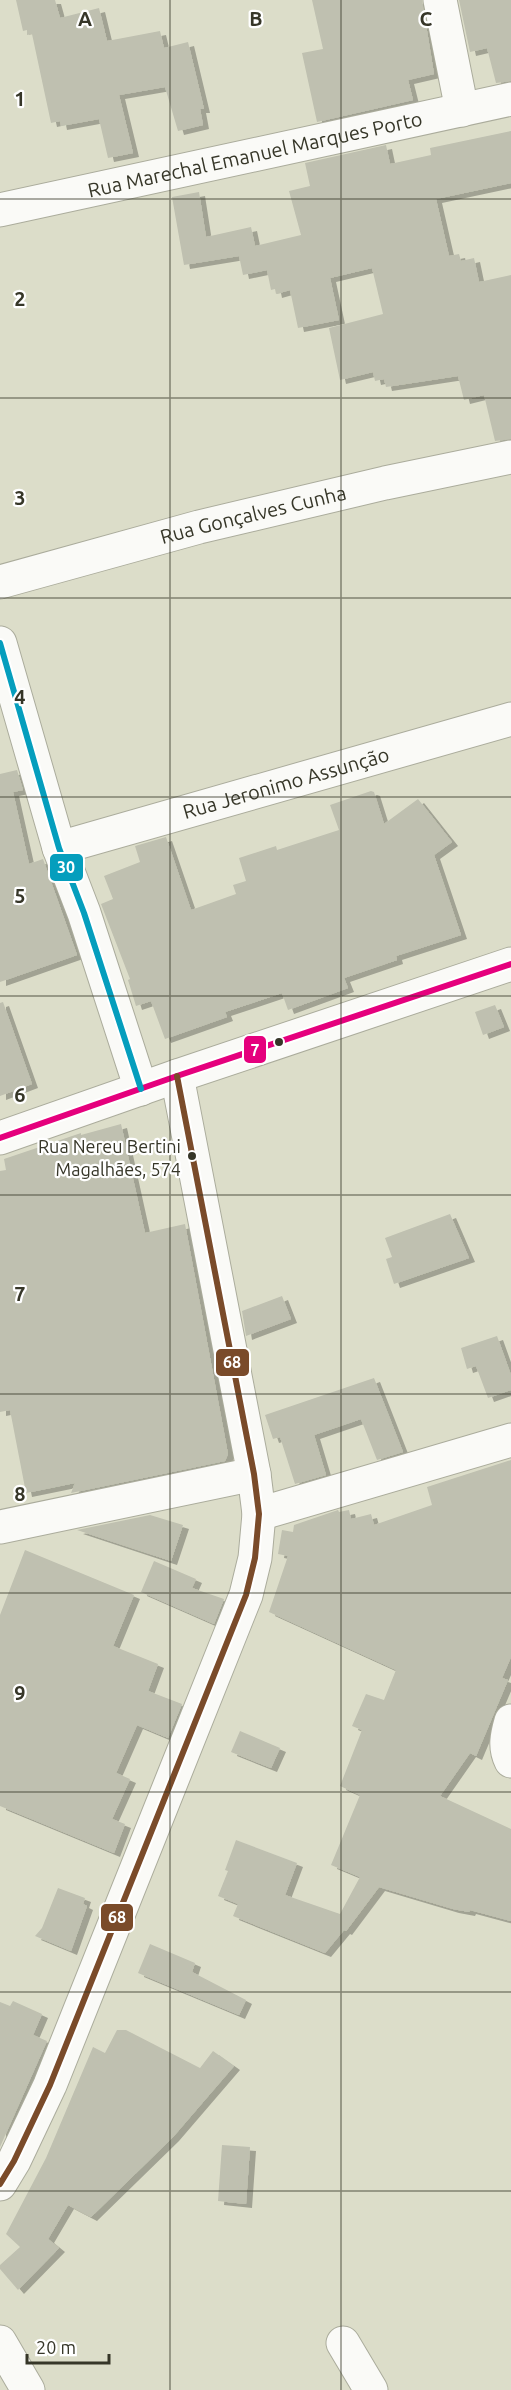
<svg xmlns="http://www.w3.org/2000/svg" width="511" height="2390" font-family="Ubuntu,sans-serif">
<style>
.building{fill:#bfc0b0;filter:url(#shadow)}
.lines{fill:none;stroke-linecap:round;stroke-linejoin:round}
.minor-casing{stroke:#abac9c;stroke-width:35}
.minor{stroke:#fafaf7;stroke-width:33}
.bus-1-casing{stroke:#fff;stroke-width:10}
.bus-2-casing{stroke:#fff;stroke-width:10}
.bus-3-casing{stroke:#fff;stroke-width:10}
.bus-1{stroke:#e5007d;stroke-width:6}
.bus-2{stroke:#059ebd;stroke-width:6}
.bus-3{stroke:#7a4b2a;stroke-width:6}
.grid{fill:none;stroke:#363628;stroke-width:1.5;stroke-opacity:0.55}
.bus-dot{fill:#363628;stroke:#fff;stroke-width:2}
.labels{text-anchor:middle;stroke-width:4.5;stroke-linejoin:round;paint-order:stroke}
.bus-label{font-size:18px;fill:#363628;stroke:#fff;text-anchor:end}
.street-label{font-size:20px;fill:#363628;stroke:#fff}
.grid-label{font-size:20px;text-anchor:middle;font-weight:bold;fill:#363628;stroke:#fff;stroke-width:4.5;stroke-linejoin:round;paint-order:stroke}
.line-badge{stroke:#fff;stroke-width:2}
.badge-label{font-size:16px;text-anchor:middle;font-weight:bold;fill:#fff}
</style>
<defs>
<filter id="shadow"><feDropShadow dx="6" dy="4" stdDeviation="0" flood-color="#0004"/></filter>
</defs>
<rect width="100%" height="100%" fill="#dcddc9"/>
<!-- building -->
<path class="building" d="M16,0H55L60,18L99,8L107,41L160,31L164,48L188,42L204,109H200L203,125L178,131L165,87L119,95L133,153L108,158L99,119L61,126L60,121L51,123L32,34L27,35V30L23,31Z
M312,0H422L434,74L408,80L413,100L317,122L302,53L323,49Z
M459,0H511V81L496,83L487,48L470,52Z
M511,131V183L436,199L449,256L459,254L461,261L474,258L479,282L511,275V439L495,441L484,395L464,400L458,376L386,387L384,379L375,381L373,372L340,380L329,328L383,314L372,268L330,278L339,320L298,328L290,290L276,294L275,289L271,290L267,270L243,275L239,256L184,265L172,197L199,192L206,237L251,227L255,246L301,235L289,191L310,186L305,163L386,145L390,164L431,155L430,148Z
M17,770L23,790L13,792L29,864L43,859L77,955L0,982V774Z
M371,791L374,792L384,824L418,799L452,842L434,855L461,935L396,956L397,960L344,978L348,988L288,1010L282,993L225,1012L227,1017L165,1039L151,1001L136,1006L128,980L130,979L101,904L113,899L104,876L140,862L135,846L166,837L191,910L236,894L233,885L246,881L239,858L276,846L277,850L339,830L330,805Z
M3,1002L32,1084L0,1096V1003Z
M495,1005L504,1027L483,1035L475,1012Z
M121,1124L145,1233L185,1224L228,1454L225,1461L71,1493L75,1483L26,1493L10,1410L0,1412V1171L6,1170L4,1159L81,1133V1135Z
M450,1214L469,1258L394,1284L386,1259L392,1257L385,1238Z
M282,1296L291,1319L246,1336L242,1311Z
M497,1336L511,1375V1390L488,1398L476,1366L467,1369L461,1348Z
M374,1378L403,1452L377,1460L361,1419L314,1435L326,1475L295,1484L280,1437L273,1439L265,1415Z
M511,1460V1657L502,1678L508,1680L476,1756L470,1753L440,1796L511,1829V1921L470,1910L469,1912L453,1909L379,1887L346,1931L344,1930L325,1953L233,1916L238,1904L218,1896L228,1871L225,1870L236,1840L297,1863L285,1895L340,1914L360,1877L331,1865L360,1795L340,1786L362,1730L352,1726L366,1694L384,1700L396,1670L269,1612L288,1556L278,1554L282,1530L293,1532L294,1525L338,1510L339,1512L349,1510L351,1519L371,1514L374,1525L432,1505L427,1487Z
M150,1515L183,1525L171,1561L77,1530Z
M25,1550L134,1595L113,1646L158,1664L148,1691L182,1704L168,1738L137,1725L116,1773L130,1779L112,1819L125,1824L114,1853L0,1806V1615Z
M154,1561L196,1579L192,1588L224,1599L214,1624L141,1592Z
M240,1731L280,1748L271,1768L231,1752Z
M58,1888L85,1898L83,1904L87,1906L71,1951L35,1936L42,1928Z
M150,1944L195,1963L192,1972L246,2000L239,2015L138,1973Z
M13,2001L42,2014L33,2035L47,2041L0,2147V2002L10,2006Z
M117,2030H126L200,2068L213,2051L234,2066L173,2137L91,2217L68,2205L48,2239L59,2248L18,2290L0,2269V2265L20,2247L6,2234L46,2158L93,2047L105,2053Z
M222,2145L250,2147L246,2204L218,2201Z"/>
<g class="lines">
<defs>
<g id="minor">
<path d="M440,0L462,110"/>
<path id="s1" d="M0,210L511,99"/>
<path id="s2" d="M0,582L199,527L385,483L511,457"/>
<path d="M0,643L59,848L84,913L141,1089"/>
<path id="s3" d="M59,848L511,719"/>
<path d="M0,1138L177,1076L511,964"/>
<path d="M259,1514L511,1440"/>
<path d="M0,1527L254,1474"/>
<path d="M511,1721C507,1735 504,1747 511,1761"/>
<path d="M0,2184L14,2161L50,2085L246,1595L255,1558L259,1514L254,1474L177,1076"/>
<path d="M0,2342L28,2390"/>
<path d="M343,2343L371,2390"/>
</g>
</defs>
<!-- minor casing -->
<use href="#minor" class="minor-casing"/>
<!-- minor -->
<use href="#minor" class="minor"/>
<defs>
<path id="bus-1" d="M0,1138L177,1076L511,964"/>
<path id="bus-2" d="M0,643L59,848L84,913L141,1089"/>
<path id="bus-3" d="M0,2184L14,2161L50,2085L246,1595L255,1558L259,1514L254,1474L177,1076"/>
</defs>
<!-- bus-1 casing -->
<use href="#bus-1" class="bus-1-casing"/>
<!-- bus-2 casing -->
<use href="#bus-2" class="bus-2-casing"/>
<!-- bus-3 casing -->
<use href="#bus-3" class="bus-3-casing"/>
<!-- bus-1 -->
<use href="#bus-1" class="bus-1"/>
<!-- bus-2 -->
<use href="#bus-2" class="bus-2"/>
<!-- bus-3 -->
<use href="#bus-3" class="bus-3"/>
</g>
<!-- grid -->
<path class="grid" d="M170,0V2390M341,0V2390M0,199H511M0,398H511M0,598H511M0,797H511M0,996H511M0,1195H511M0,1394H511M0,1593H511M0,1792H511M0,1992H511M0,2191H511"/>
<!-- markers -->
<g class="bus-dot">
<circle cx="279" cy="1042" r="5"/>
<circle cx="192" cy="1156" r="5"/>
</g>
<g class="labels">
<!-- bus labels -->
<g class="bus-label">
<text x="181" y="1153">Rua Nereu Bertini<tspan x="181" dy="23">Magalhães, 574</tspan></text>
</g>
<!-- street labels -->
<g class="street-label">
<text dy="7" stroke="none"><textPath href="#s1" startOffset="261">Rua Marechal Emanuel Marques Porto</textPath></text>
<text dy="7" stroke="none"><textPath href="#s2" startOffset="262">Rua Gonçalves Cunha</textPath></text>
<text dy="7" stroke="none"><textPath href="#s3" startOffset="236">Rua Jeronimo Assunção</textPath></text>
</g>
</g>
<g class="grid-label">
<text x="85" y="26">A</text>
<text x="256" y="26">B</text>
<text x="426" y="26">C</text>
<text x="20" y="106">1</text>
<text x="20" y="306">2</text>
<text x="20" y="505">3</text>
<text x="20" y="704">4</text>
<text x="20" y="903">5</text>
<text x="20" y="1102">6</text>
<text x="20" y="1301">7</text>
<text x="20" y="1501">8</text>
<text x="20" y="1700">9</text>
</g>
<g class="line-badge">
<rect x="49" y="853" width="35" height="29" rx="6" fill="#059ebd"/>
<rect x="243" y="1035" width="24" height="29" rx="6" fill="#e5007d"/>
<rect x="215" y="1348" width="35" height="29" rx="6" fill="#7a4b2a"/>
<rect x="100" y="1903" width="34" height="29" rx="6" fill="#7a4b2a"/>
</g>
<g class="badge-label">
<text x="66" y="873">30</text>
<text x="255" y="1056">7</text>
<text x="232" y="1368">68</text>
<text x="117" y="1923">68</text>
</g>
<!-- scale -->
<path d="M27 2354v9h82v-9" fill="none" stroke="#363628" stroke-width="3"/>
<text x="36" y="2354" font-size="18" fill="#363628" stroke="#ffffff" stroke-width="4.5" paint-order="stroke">20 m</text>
</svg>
